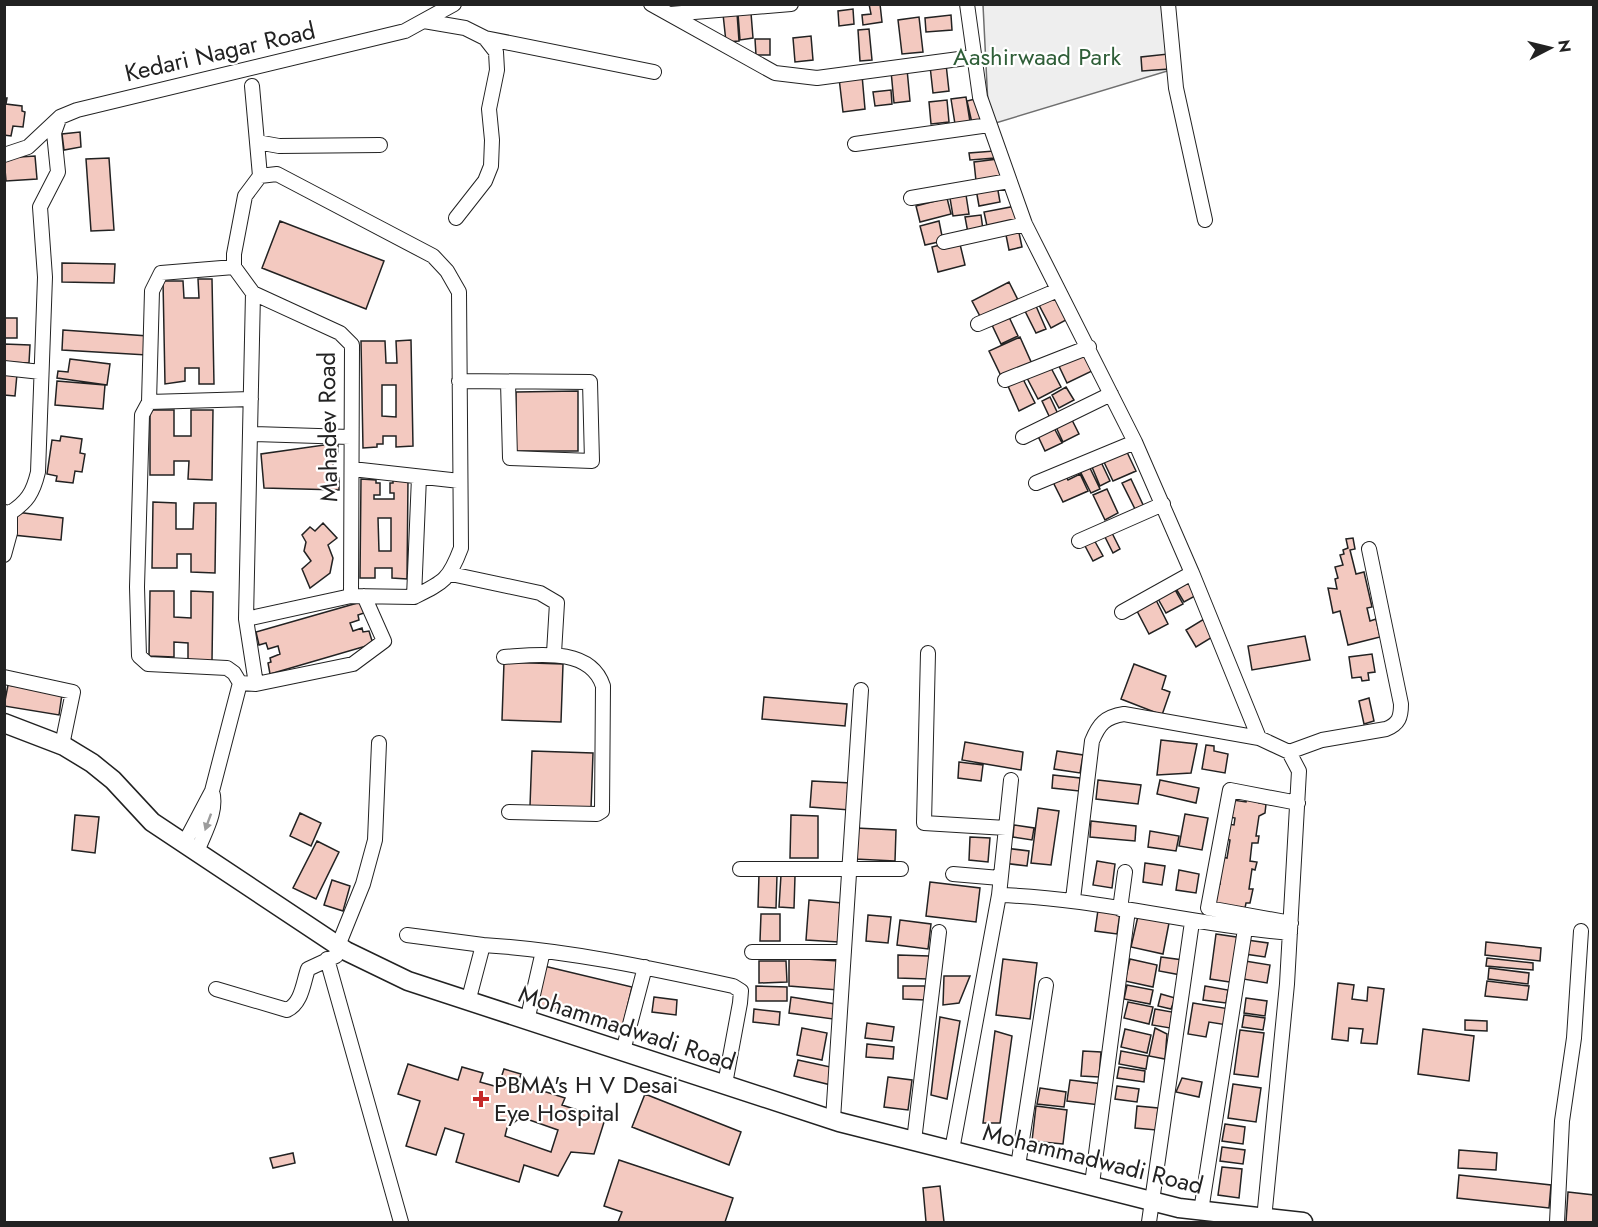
<svg xmlns="http://www.w3.org/2000/svg" width="1598" height="1227" font-family="Jost,sans-serif">
<style>
.green{fill:#eee;stroke:#6f6f6f;stroke-width:1.5}
.building{fill:#f3c9c0;stroke:#222;stroke-width:1.5;fill-rule:evenodd}
.lines{fill:none;stroke-linecap:round;stroke-linejoin:round}
.minor-casing{stroke:#222;stroke-width:16}
.secondary-casing{stroke:#222;stroke-width:21}
.minor{stroke:#fff;stroke-width:14}
.secondary{stroke:#fff;stroke-width:18}
.oneway{fill:#9c9c9c}
.poi-dot{fill:#c62828;stroke:#fff;stroke-width:2}
.labels{text-anchor:middle;stroke-width:4.5;stroke-linejoin:round;paint-order:stroke}
.street-label{font-size:24px;fill:#222;stroke:#fff}
.park-label{font-size:24px;fill:#2f5e38;stroke:#fff}
.poi-label{font-size:24px;fill:#222;stroke:#fff;text-anchor:start}
</style>
<rect width="100%" height="100%" fill="#fff"/>
<!-- green -->
<path class="green" d="M983,5H1164L1174,69L989,125Z"/>
<!-- building -->
<path class="building" d="M869,4H880L882,22L863,25L862,15L871,14Z
M853,9L854,24L839,26L838,11Z
M737,13L739,41L726,42L723,14Z
M751,13L753,38L740,40L738,14Z
M951,15L952,30L926,32L925,18Z
M919,17L923,52L902,54L898,20Z
M869,29L872,60L860,61L858,30Z
M811,36L813,60L795,62L793,38Z
M755,39H770V55H756Z
M1168,54L1169,69L1142,71L1141,57Z
M946,64L949,91L933,93L930,66Z
M907,69L910,101L894,103L891,71Z
M862,75L865,109L843,112L839,78Z
M891,90L892,104L875,106L873,92Z
M966,97L970,122L955,124L951,99Z
M4,98H7L6,104L22,106V111L25,112L23,127L13,126L11,136L4,135Z
M979,98L984,121L972,123L967,101Z
M947,100L949,122L931,124L929,102Z
M80,132L81,147L64,150L62,134Z
M994,151L995,158L970,160L969,153Z
M35,156L37,179L6,181L4,158Z
M109,158L114,230L91,231L86,159Z
M998,159L1001,178L976,181L974,162Z
M997,185L1000,202L979,206L976,189Z
M966,195L969,214L953,216L950,198Z
M947,198L951,214L920,222L916,206Z
M1016,206L1018,222L987,226L984,212Z
M981,215L983,230L968,233L965,217Z
M280,221L384,261L366,309L262,268Z
M939,221L943,241L925,245L920,226Z
M1018,228L1022,247L1009,250L1005,230Z
M959,240L965,265L938,272L932,247Z
M62,263L115,264L114,283L62,282Z
M198,279H212L214,384H199V368H185V381L165,384L163,281H183L184,298H199Z
M1009,282L1019,302L982,320L972,301Z
M1055,297L1066,320L1051,328L1039,305Z
M1036,306L1046,329L1036,333L1025,311Z
M1009,317L1018,336L1001,344L992,325Z
M4,318H17V338H4Z
M63,330L148,336L147,355L62,350Z
M1020,337L1032,364L1002,378L989,351Z
M411,340L413,446L396,447V436H383V444H377V447L363,448L361,341H385L386,363H397L396,341ZM382,385H396V417L382,416Z
M4,344L30,345L29,363L4,362Z
M1082,352L1092,371L1067,383L1058,364Z
M70,359L110,364L107,385L57,378L58,371L68,372Z
M1050,366L1061,387L1038,399L1027,378Z
M4,373L17,374L15,396L4,395Z
M1023,379L1035,403L1019,411L1008,386Z
M57,381L105,385L103,409L55,405Z
M1066,387L1074,400L1059,408L1052,395Z
M578,391V451H516V392Z
M1050,397L1058,414L1050,418L1042,401Z
M150,410H174V436H191V410H213L212,480L188,479L189,461H174V475H150Z
M1071,418L1079,434L1063,442L1055,425Z
M1053,426L1062,443L1045,451L1037,434Z
M61,436L82,439L80,453L85,454L82,472L75,471L73,483L56,481L57,476L47,474L52,440L60,441Z
M338,443V453H333V478H339V490L264,488L261,454Z
M1126,450L1136,471L1113,481L1103,460Z
M1101,462L1110,481L1100,486L1092,467Z
M1088,464L1100,489L1091,493L1079,469Z
M1065,474L1068,480L1080,474L1088,491L1063,502L1052,480Z
M361,479L376,480V483H380V495H374V499H394V493H390V483H393V480H408L407,579L392,578V568H375V578H360ZM378,518H391V551H379Z
M1131,479L1145,509L1137,513L1122,483Z
M1107,489L1118,513L1105,520L1093,495Z
M153,502L176,503V529H193L194,503H216L215,573L191,572V554H177V568H152Z
M16,512L63,518L61,540L13,535Z
M323,523L337,538L328,545L333,558L330,573L310,588L302,569L311,561L304,551L306,542L302,535L310,527L315,531Z
M1110,529L1120,549L1113,553L1103,533Z
M1093,538L1103,556L1093,561L1084,544Z
M1353,538L1355,549L1350,550L1356,574L1364,572L1372,607L1367,608L1370,621L1376,619L1380,637L1348,645L1340,611L1333,613L1328,588L1337,589L1335,579L1338,578L1335,567L1343,565L1340,555L1344,554L1343,550L1348,548L1346,539Z
M1190,579L1196,588L1192,591L1195,596L1184,602L1175,587Z
M1174,588L1183,604L1166,613L1157,597Z
M150,591H174V617L191,618V591L213,592L212,661H188V643L174,642V657L149,656Z
M1155,598L1168,624L1149,634L1136,609Z
M361,602L364,613L358,615L359,620L350,623L353,631L362,628L363,632L369,631L373,644L270,674L268,663L271,662L270,658L280,654L278,646L268,649L266,643L259,645L256,632Z
M1204,619L1214,636L1196,647L1186,630Z
M1305,636L1310,660L1252,670L1248,646Z
M1372,654L1375,672L1368,673L1369,680L1362,681L1361,677L1352,678L1349,657Z
M504,662L563,664L561,722L502,720Z
M1134,664L1166,676L1162,689L1170,692L1162,715L1121,699Z
M8,685L62,694L59,715L4,706Z
M764,697L847,704L845,726L762,719Z
M1369,698L1374,721L1364,724L1359,701Z
M1161,740L1197,744L1191,773L1157,775Z
M965,742L1023,752L1021,770L962,760Z
M1206,745L1214,746V751L1228,754L1225,773L1202,769Z
M532,751L593,753L591,809L530,806Z
M1057,751L1083,755L1080,773L1054,769Z
M959,762L983,765L981,781L958,778Z
M1053,775L1080,778L1079,791L1052,788Z
M1098,780L1141,785L1138,804L1096,799Z
M1160,780L1199,788L1196,803L1157,794Z
M812,781L851,783L850,810L810,807Z
M1247,797L1260,799L1259,803L1266,804L1265,813L1259,816L1256,836H1259L1258,843H1252L1250,861L1257,862L1255,870L1252,869L1249,889H1253L1250,903H1246L1244,913L1212,903L1215,883L1220,884L1222,857L1227,858L1230,840L1226,839L1228,824L1234,825L1235,818L1230,817L1233,800L1246,802Z
M1038,808L1059,811L1051,865L1031,863Z
M300,813L321,823L311,846L290,836Z
M1185,814L1208,818L1202,850L1179,846Z
M75,815L99,817L95,853L72,850Z
M791,815L818,816V858H790Z
M1091,821L1136,826L1135,841L1090,837Z
M1014,825L1034,828L1032,840L1013,837Z
M856,828L896,830L895,861L855,859Z
M1150,831L1179,836L1176,851L1148,847Z
M970,837L990,838L988,862L969,860Z
M317,841L339,852L316,899L293,888Z
M1005,848L1029,851L1027,866L1003,863Z
M1097,861L1115,864L1112,888L1093,885Z
M1145,863L1165,866L1162,885L1143,882Z
M1179,870L1199,874L1196,893L1176,890Z
M759,874L777,875L776,908L758,907Z
M781,875L795,876L794,908L779,907Z
M332,880L350,886L343,911L324,905Z
M930,882L980,888L976,922L926,916Z
M809,900L842,903L839,942L806,940Z
M1098,910L1120,913L1117,934L1095,931Z
M761,914H780V941H760Z
M868,915L891,917L888,943L866,941Z
M1138,916L1169,923L1163,954L1131,947Z
M900,920L931,924L928,949L897,945Z
M1216,934L1243,938L1236,983L1210,979Z
M1247,940L1268,943L1265,957L1245,954Z
M1486,942L1541,948L1540,961L1485,955Z
M898,955L929,956L928,979L898,978Z
M1161,957L1183,960L1181,975L1159,971Z
M789,958L839,961L838,990L789,986Z
M1487,958L1533,963V970L1486,966Z
M1003,959L1037,963L1030,1019L996,1015Z
M1130,959L1157,965L1153,987L1125,981Z
M759,961H786L787,982L759,983Z
M1245,961L1270,965L1267,983L1243,979Z
M544,966L632,987L623,1025L535,1004Z
M1489,968L1529,973L1528,984L1488,979Z
M944,976H970L959,1003L943,1005Z
M1487,981L1529,986L1527,1000L1485,996Z
M1338,983L1354,985L1352,999L1367,1001L1368,987L1384,989L1377,1044L1361,1043L1363,1029L1349,1028L1348,1041L1332,1039Z
M1127,985L1153,990L1150,1004L1124,999Z
M756,986L787,987V1001H756Z
M903,986H925V1000L903,999Z
M1205,986L1228,990L1226,1003L1203,1000Z
M1161,994L1175,998L1171,1009L1158,1006Z
M654,997L677,1000L676,1015L652,1012Z
M791,997L835,1004L833,1019L789,1013Z
M1246,998L1267,1001L1265,1016L1244,1013Z
M1128,1002L1153,1007L1149,1024L1124,1018Z
M1193,1003L1230,1009L1227,1025L1209,1022L1206,1037L1188,1034Z
M754,1009L780,1012L779,1025L753,1022Z
M1155,1009L1172,1012L1170,1028L1152,1025Z
M1244,1015L1265,1018L1263,1030L1242,1027Z
M940,1017L960,1021L947,1099L931,1095Z
M1465,1020L1487,1021V1031L1465,1030Z
M867,1023L894,1027L892,1041L865,1038Z
M802,1028L827,1033L822,1060L797,1055Z
M1155,1028L1167,1034L1165,1059L1149,1056Z
M1125,1029L1151,1035L1147,1053L1121,1047Z
M1423,1029L1474,1036L1469,1081L1418,1074Z
M1240,1030L1264,1033L1258,1077L1234,1074Z
M995,1031L1012,1036L1000,1123H983Z
M867,1044L894,1047L893,1059L866,1057Z
M1083,1051L1101,1052L1099,1077L1081,1076Z
M1121,1051L1148,1056L1146,1069L1119,1064Z
M798,1060L835,1068L831,1085L794,1076Z
M408,1064L458,1080L462,1067L483,1073L480,1082L498,1087L504,1069L521,1074L518,1083L565,1098L562,1105L605,1119L594,1154L571,1152L558,1176L524,1165L519,1182L456,1162L464,1134L445,1128L436,1155L406,1146L420,1101L398,1094ZM521,1117L558,1130L551,1152L505,1136L507,1128Z
M1119,1067L1145,1071L1144,1082L1117,1078Z
M888,1077L912,1080L908,1110L884,1107Z
M1182,1078L1202,1082L1199,1097L1176,1092Z
M1070,1080L1103,1084L1100,1105L1067,1101Z
M1233,1084L1261,1088L1256,1122L1228,1118Z
M1117,1086L1139,1089L1137,1102L1115,1099Z
M1040,1088L1066,1092L1064,1107L1037,1104Z
M645,1094L741,1132L729,1165L632,1127Z
M1036,1106L1067,1110L1063,1144L1032,1141Z
M1137,1106L1158,1108L1156,1130L1135,1128Z
M1225,1124L1245,1127L1243,1144L1222,1141Z
M1222,1147L1245,1150L1243,1164L1220,1161Z
M1459,1150L1497,1153L1496,1170L1458,1168Z
M293,1153L295,1163L273,1168L270,1158Z
M619,1160L733,1198L725,1222H618L622,1212L604,1206Z
M1222,1167L1242,1169L1239,1198L1218,1195Z
M1459,1175L1551,1185L1549,1208L1457,1198Z
M940,1186L944,1222H926L923,1188Z
M1568,1192L1594,1195V1222H1566Z"/>
<g class="lines">
<defs>
<path id="minor" d="M651,4L775,73L817,78L974,57
M967,4L980,97L1025,224L1135,442L1192,573L1259,738L1289,752L1299,771L1287,984L1264,1219L1259,1221
M1168,4L1176,88L1205,220
M670,14L791,4
M424,21L465,28L485,38L496,52L497,70L489,109L492,140L491,166L485,181L456,218
M485,38L654,72
M252,86L260,176
M257,142L279,146L380,145
M855,144L989,125
M4,155L28,147L60,117L77,110L405,31L454,4
M911,198L1009,181
M944,242L1025,224
M253,293L234,267V254L245,196L260,176L277,174L433,256L447,271L459,292L461,548C449,580 444,582 414,597
M978,324L1058,290
M4,368L41,372
M1005,380L1089,347
M459,381L590,382L592,461L510,458L508,382
M149,402L152,291L161,273L234,267
M250,434L350,437
M1023,437L1111,394
M352,469L460,481
M1036,483L1135,442
M4,512L10,513V533L4,555
M10,513C27,502 33,493 38,472L45,277L40,207L58,172L54,133L59,119
M1079,541L1163,504
M451,574L540,593L557,603L554,653
M1122,612L1192,573
M246,619L351,596L414,597L419,477
M928,653L924,823L1006,828
M504,657C535,655 590,646 603,686L602,811L597,814L509,812
M4,677L73,692L62,745
M240,683L256,684L246,619L253,293L340,333L352,345L351,596
M240,683L234,673L227,668L148,664L139,656L137,587L142,415L149,402L251,399
M256,684L353,664L384,641L364,596
M1289,752L1322,740L1386,729C1399,724 1401,717 1401,704L1369,549
M184,844L212,791L240,683
M197,852C204,833 218,811 212,791
M740,869H901
M953,874L1000,878
M999,895C1097,898 1192,925 1290,933
M1073,899L1092,741C1099,724 1105,717 1124,714L1259,738
M1120,909L1125,872
M1291,923L1208,908L1230,790L1298,803
M407,935L483,945
M338,946L363,884L375,840L379,743
M752,952H844
M327,959L401,1222
M216,989L287,1010C302,1003 303,983 308,969L336,956
M468,1002L483,945C567,950 650,968 733,986L741,991L740,1003L725,1084
M527,1021L543,951
M623,1051L645,967
M833,1119L861,690
M914,1141L939,932
M952,1150L999,895L1011,780
M1018,1166L1046,985
M1092,1184L1128,910
M1201,1211L1245,929
M1149,1222L1192,922
M1557,1222L1562,1121L1574,1038L1581,931"/>
<path id="secondary" d="M4,723L64,746L92,763L113,780L152,822L346,951L408,981L839,1122L1179,1208L1303,1222"/>
</defs>
<!-- minor casing -->
<use href="#minor" class="minor-casing"/>
<!-- secondary casing -->
<use href="#secondary" class="secondary-casing"/>
<!-- minor -->
<use href="#minor" class="minor"/>
<!-- secondary -->
<use href="#secondary" class="secondary"/>
</g>
<!-- one-way arrows -->
<defs><path id="oneway-solid" d="M-6-.8H1V-3.2L6.5 0L1 3.2V.8H-6Z" transform="scale(1.5)"/></defs>
<use class="oneway" href="#oneway-solid" transform="translate(208 822) rotate(110)"/>
<!-- markers -->
<path class="poi-dot" d="M478 1090h6v6h6v6h-6v6h-6v-6h-6v-6h6z"/>
<g class="labels">
<!-- street labels -->
<g class="street-label">
<text transform="translate(220 52) rotate(-13)" y="8">Kedari Nagar Road</text>
<text transform="translate(328 427) rotate(-91)" y="8">Mahadev Road</text>
<text transform="translate(627 1028) rotate(18)" y="8">Mohammadwadi Road</text>
<text transform="translate(1093 1159) rotate(14)" y="8">Mohammadwadi Road</text>
</g>
<!-- park labels -->
<g class="park-label">
<text x="1037" y="65">Aashirwaad Park</text>
</g>
<!-- poi labels -->
<g class="poi-label">
<text x="494" y="1093">PBMA's H V Desai<tspan x="494" dy="28">Eye Hospital</tspan></text>
</g>
</g>
<!-- border -->
<rect width="1598" height="1227" fill="none" stroke="#222222" stroke-width="12"/>
<!-- north arrow -->
<g transform="translate(1550 48) rotate(83)" stroke="#ffffff" stroke-width="4.5" paint-order="stroke">
<path d="M0-4.5L10 22L0 15L-10 22Z" fill="#222222"/>
<text y="-9" font-size="16" font-weight="bold" text-anchor="middle" fill="#222222">N</text>
</g>
</svg>
